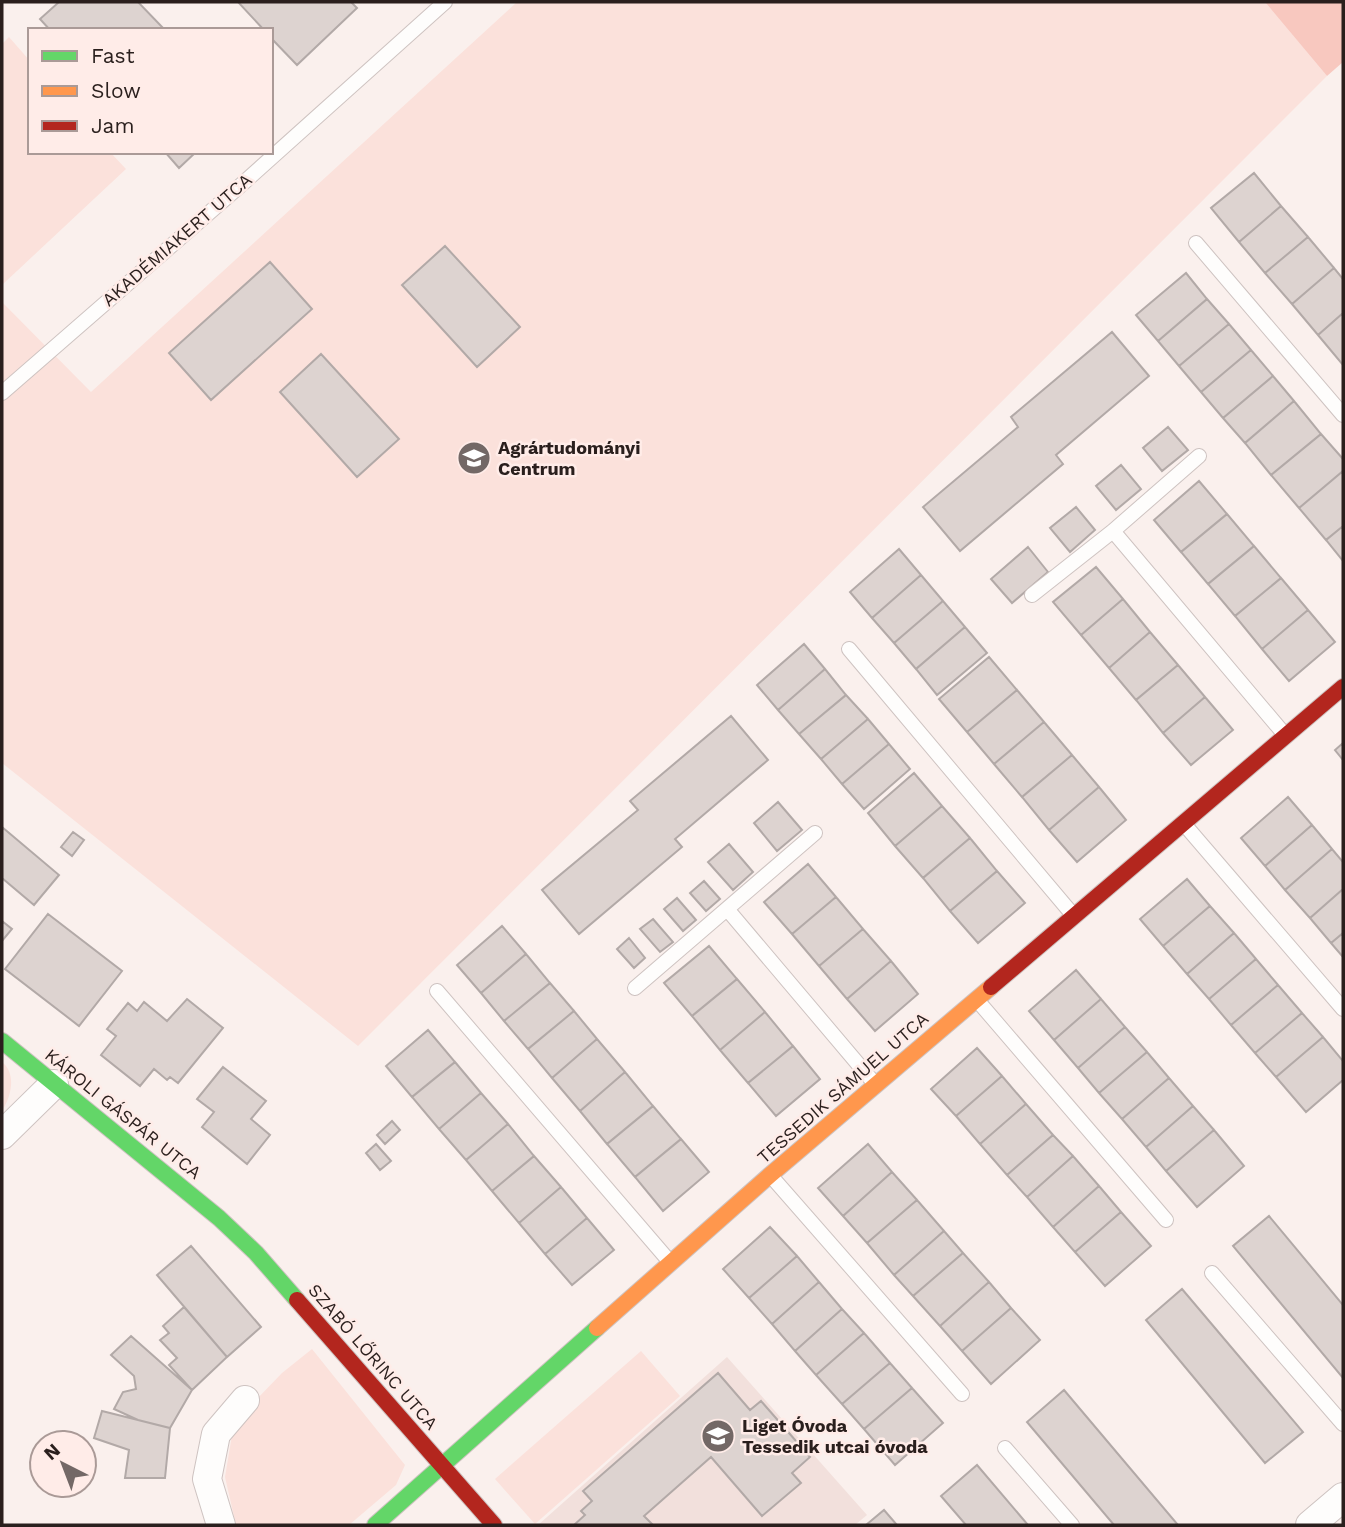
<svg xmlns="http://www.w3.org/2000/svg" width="1345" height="1527" font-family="'Work Sans',sans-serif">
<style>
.built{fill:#f2e0dc}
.green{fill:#fbe1db}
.forest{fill:#f8c8bf}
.building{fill:#ddd3d0;stroke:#b2a9a7;stroke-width:2}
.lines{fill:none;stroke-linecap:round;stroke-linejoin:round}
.lane-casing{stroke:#cec3c1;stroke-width:16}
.street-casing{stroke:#cec3c1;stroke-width:30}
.fast-casing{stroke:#cec3c1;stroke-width:18}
.slow-casing{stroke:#cec3c1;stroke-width:18}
.jam-casing{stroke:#cec3c1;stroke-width:18}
.lane{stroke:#fefdfc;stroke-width:14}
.street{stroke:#fefdfc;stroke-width:28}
.fast{stroke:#63d668;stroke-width:16}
.slow{stroke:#ff974d;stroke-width:16}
.jam{stroke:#b3261e;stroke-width:16}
.labels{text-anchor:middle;stroke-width:5;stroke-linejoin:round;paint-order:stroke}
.street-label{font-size:18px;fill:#2a1f1d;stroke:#ffece8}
.poi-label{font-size:18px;font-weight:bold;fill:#2a1f1d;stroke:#ffece8;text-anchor:start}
</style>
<rect width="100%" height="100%" fill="#faf0ed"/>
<!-- built -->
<path class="built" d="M727,1357L867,1515L855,1525H538Z"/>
<!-- green -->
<path class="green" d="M517,2H1265L1327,76L358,1046L2,763V302L91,392Z
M9,37L30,61V152H110L126,169L2,285V44Z
M2,1062C17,1074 11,1097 2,1111Z
M312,1349L405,1465L396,1485L349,1525H236L225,1477L232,1435L255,1401L282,1373Z
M641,1351L680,1396L535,1524L495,1479Z"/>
<!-- forest -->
<path class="forest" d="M1265,2H1343V62L1327,76Z"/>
<!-- building -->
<path class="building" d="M59,2H138L165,30H50L40,19Z
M238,2H351L357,8L297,65L271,38V30H264Z
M165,152H196L179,168Z
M1254,173L1281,206L1239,242L1211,208Z
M1281,206L1308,237L1265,273L1239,242Z
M1308,237L1334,268L1292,304L1265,273Z
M445,246L520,327L477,367L402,285Z
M270,262L312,309L211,400L169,353Z
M1334,268L1343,279V313L1318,335L1292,304Z
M1186,273L1207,299L1158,341L1136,315Z
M1207,299L1229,324L1179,366L1158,341Z
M1343,313V365L1318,335Z
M1229,324L1251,350L1201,392L1179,366Z
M1112,332L1149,376L1056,455L1063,464L960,551L923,507L1018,427L1011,417Z
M1251,350L1273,376L1223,418L1201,392Z
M321,354L399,439L357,477L280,392Z
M1273,376L1294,401L1245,443L1223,418Z
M1294,401L1321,434L1271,475L1245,443Z
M1168,427L1188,450L1162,471L1143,448Z
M1321,434L1343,459V471L1299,508L1271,475Z
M1121,465L1141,489L1116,510L1096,486Z
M1343,471V526L1326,540L1299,508Z
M1199,481L1227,514L1181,552L1154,520Z
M1076,507L1095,530L1070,552L1050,528Z
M1227,514L1254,546L1208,584L1181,552Z
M1343,526V561L1326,540Z
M1254,546L1281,578L1235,616L1208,584Z
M1028,547L1048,572L1012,603L991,579Z
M899,549L921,575L872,618L850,592Z
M1096,567L1123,599L1081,635L1053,602Z
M921,575L943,601L894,643L872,618Z
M1281,578L1308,610L1262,649L1235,616Z
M1123,599L1150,632L1109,668L1081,635Z
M943,601L965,627L916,669L894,643Z
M1308,610L1335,642L1289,681L1262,649Z
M965,627L987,653L937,695L916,669Z
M1150,632L1178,665L1136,700L1109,668Z
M804,644L825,669L778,710L757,685Z
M989,657L1017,690L967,732L939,699Z
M1178,665L1205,697L1163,733L1136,700Z
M825,669L846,695L799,734L778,710Z
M1017,690L1044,722L994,764L967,732Z
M846,695L868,719L821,759L799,734Z
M1205,697L1233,730L1191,765L1163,733Z
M731,716L768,760L675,839L682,847L579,934L542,890L638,810L630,801Z
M868,719L889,744L842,784L821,759Z
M1044,722L1072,755L1022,797L994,764Z
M1343,743V760L1335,750Z
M889,744L910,769L864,809L842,784Z
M1072,755L1099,787L1049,830L1022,797Z
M914,773L942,806L895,846L868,813Z
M1099,787L1126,820L1077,862L1049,830Z
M1288,797L1312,825L1265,866L1241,838Z
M778,802L802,830L777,851L754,823Z
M942,806L970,838L923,878L895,846Z
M1312,825L1332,849L1285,890L1265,866Z
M2,827L59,875L34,905L2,878Z
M73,832L84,840L72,856L61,847Z
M970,838L997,871L950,911L923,878Z
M729,844L753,872L733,890L708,862Z
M1332,849L1343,862V889L1310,918L1285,890Z
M808,864L836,897L792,934L764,902Z
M997,871L1025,903L978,943L950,911Z
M1187,879L1210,906L1163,946L1140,919Z
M704,881L720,899L706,911L690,893Z
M1343,889V933L1331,943L1310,918Z
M836,897L863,929L819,966L792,934Z
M677,898L696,920L683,931L664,909Z
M1210,906L1234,933L1187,974L1163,946Z
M48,914L122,971L79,1026L5,969Z
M653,919L673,942L660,952L640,929Z
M2,921L12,929L2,941Z
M502,926L526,954L481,993L457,965Z
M863,929L891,961L847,999L819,966Z
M1234,933L1256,959L1209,999L1187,974Z
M1343,933V957L1331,943Z
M629,938L645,958L634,968L617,949Z
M709,946L737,979L692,1016L664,983Z
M526,954L550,983L504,1021L481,993Z
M1256,959L1278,985L1231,1025L1209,999Z
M891,961L918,994L875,1031L847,999Z
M1076,970L1101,999L1054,1040L1029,1011Z
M737,979L765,1012L720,1050L692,1016Z
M550,983L574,1011L528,1049L504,1021Z
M1278,985L1302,1013L1255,1053L1231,1025Z
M187,999L223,1028L178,1083L170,1077L167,1080L154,1069L140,1086L101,1055L116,1036L107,1029L128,1003L137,1011L144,1002L167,1021Z
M1101,999L1125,1027L1078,1068L1054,1040Z
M574,1011L597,1039L552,1078L528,1049Z
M765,1012L793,1046L748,1083L720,1050Z
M1302,1013L1323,1037L1276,1077L1255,1053Z
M1125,1027L1147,1052L1099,1093L1078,1068Z
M428,1030L455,1062L412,1097L386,1066Z
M1323,1037L1343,1061V1080L1306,1112L1276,1077Z
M597,1039L625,1072L580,1111L552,1078Z
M793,1046L820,1079L776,1116L748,1083Z
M977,1048L1002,1076L956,1116L931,1089Z
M1147,1052L1169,1078L1122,1119L1099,1093Z
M455,1062L481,1093L439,1129L412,1097Z
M223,1067L266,1101L251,1119L270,1135L247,1164L202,1127L214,1112L197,1099Z
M625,1072L653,1106L607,1144L580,1111Z
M1002,1076L1026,1104L980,1144L956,1116Z
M1169,1078L1193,1106L1146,1147L1122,1119Z
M481,1093L508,1124L466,1160L439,1129Z
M1026,1104L1053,1135L1007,1175L980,1144Z
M653,1106L681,1139L635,1177L607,1144Z
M1193,1106L1214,1130L1166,1171L1146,1147Z
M392,1121L400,1130L385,1144L377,1135Z
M508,1124L534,1156L492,1191L466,1160Z
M1214,1130L1244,1166L1197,1207L1166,1171Z
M1053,1135L1073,1156L1027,1197L1007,1175Z
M681,1139L709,1172L663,1211L635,1177Z
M376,1144L391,1161L380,1170L366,1153Z
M868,1144L892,1172L843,1216L818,1188Z
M534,1156L561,1187L519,1223L492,1191Z
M1073,1156L1099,1186L1053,1227L1027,1197Z
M892,1172L917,1200L867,1243L843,1216Z
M1099,1186L1121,1212L1075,1252L1053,1227Z
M561,1187L587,1218L545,1254L519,1223Z
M917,1200L944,1231L894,1275L867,1243Z
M1121,1212L1151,1246L1105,1286L1075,1252Z
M1269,1216L1343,1305V1378L1233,1246Z
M587,1218L614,1250L572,1285L545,1254Z
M770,1227L797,1256L749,1298L723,1269Z
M944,1231L963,1253L913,1296L894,1275Z
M191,1246L261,1327L227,1357L157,1275Z
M963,1253L989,1282L940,1326L913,1296Z
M797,1256L819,1282L772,1324L749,1298Z
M819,1282L842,1309L795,1351L772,1324Z
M989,1282L1011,1308L962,1351L940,1326Z
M1182,1289L1303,1432L1265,1463L1146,1320Z
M184,1307L227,1357L192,1390L169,1365L177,1358L160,1340L169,1333L163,1326Z
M1011,1308L1040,1340L991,1384L962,1351Z
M842,1309L864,1333L816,1375L795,1351Z
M864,1333L890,1363L842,1404L816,1375Z
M131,1336L192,1390L170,1428L138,1420L114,1409L123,1392L136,1389L134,1376L111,1355Z
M890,1363L912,1388L864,1429L842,1404Z
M718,1373L750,1410L761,1401L810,1457L792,1473L801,1483L762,1516L711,1457L644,1516L653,1525H574L585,1515L581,1511L592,1501L583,1491Z
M912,1388L943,1423L895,1465L864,1429Z
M1064,1390L1178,1525H1114L1027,1422Z
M102,1411L170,1428L165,1478H125L129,1450L94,1438Z
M977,1465L1028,1525H966L941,1496Z
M884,1510L897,1525H866Z"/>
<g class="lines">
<defs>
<path id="lane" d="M1196,243L1343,415
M2,393L241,185L445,2
M1113,531L1285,735
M1032,595L1113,531L1199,456
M849,649L1073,915
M1184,824L1343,1009
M727,909L875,1084
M635,988L815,833
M437,991L670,1262
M977,1000L1166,1220
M771,1176L962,1394
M1212,1273L1343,1424
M1005,1448L1072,1525"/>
<path id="street" d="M2,1135L54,1084
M221,1525L207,1479L216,1434L245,1400
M1310,1525L1343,1497"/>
<path id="fast" d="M2,1041L219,1218L256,1253L297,1300
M375,1525L597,1328"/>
<path id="slow" d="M597,1328L770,1175L991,987"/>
<path id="jam" d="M991,987L1343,687
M297,1300L494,1525"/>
</defs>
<!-- lane casing -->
<use href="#lane" class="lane-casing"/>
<!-- street casing -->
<use href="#street" class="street-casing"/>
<!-- fast casing -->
<use href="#fast" class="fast-casing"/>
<!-- slow casing -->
<use href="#slow" class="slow-casing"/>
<!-- jam casing -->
<use href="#jam" class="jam-casing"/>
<!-- lane -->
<use href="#lane" class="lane"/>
<!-- street -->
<use href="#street" class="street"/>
<!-- fast -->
<use href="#fast" class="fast"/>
<!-- slow -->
<use href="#slow" class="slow"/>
<!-- jam -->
<use href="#jam" class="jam"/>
</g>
<!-- icons -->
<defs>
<symbol id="university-disc" viewBox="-11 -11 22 22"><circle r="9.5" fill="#736866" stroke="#ffece8"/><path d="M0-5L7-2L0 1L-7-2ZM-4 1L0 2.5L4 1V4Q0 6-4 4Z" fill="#fff"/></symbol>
<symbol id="school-disc" viewBox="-11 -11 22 22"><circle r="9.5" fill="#736866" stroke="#ffece8"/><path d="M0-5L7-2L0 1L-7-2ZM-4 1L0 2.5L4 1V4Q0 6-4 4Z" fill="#fff"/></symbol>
</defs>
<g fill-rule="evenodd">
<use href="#university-disc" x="455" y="439" width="38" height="38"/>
<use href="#school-disc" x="699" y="1417" width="38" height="38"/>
</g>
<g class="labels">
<!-- street labels -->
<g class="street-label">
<text transform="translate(177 240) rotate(-41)" y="6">AKADÉMIAKERT UTCA</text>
<text transform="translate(843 1088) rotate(-41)" y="6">TESSEDIK SÁMUEL UTCA</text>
<text transform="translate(123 1114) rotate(39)" y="6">KÁROLI GÁSPÁR UTCA</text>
<text transform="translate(373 1357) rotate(49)" y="6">SZABÓ LŐRINC UTCA</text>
</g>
<!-- poi labels -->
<g class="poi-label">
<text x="498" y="454">Agrártudományi<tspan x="498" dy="21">Centrum</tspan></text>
<text x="742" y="1432">Liget Óvoda<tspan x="742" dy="21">Tessedik utcai óvoda</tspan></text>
</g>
</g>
<!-- border -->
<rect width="1345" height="1527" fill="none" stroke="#2a1f1d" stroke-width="7"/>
<!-- legend -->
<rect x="28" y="28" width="245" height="126" fill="#ffece8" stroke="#aa9a97" stroke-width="2"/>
<rect x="42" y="51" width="35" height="10" fill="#63d668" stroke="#aa9a97" stroke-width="2"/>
<text x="91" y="63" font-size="21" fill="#2a1f1d">Fast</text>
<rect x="42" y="86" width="35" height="10" fill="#ff974d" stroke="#aa9a97" stroke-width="2"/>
<text x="91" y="98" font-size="21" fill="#2a1f1d">Slow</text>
<rect x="42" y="121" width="35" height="10" fill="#b3261e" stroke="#aa9a97" stroke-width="2"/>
<text x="91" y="133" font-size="21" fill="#2a1f1d">Jam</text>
<!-- north arrow -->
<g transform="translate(63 1464) rotate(318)"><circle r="33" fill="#ffece8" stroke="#aa9a97" stroke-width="2"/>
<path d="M0-5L12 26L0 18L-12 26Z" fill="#736866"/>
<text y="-10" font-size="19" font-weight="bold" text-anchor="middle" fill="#2a1f1d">N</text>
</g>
</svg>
